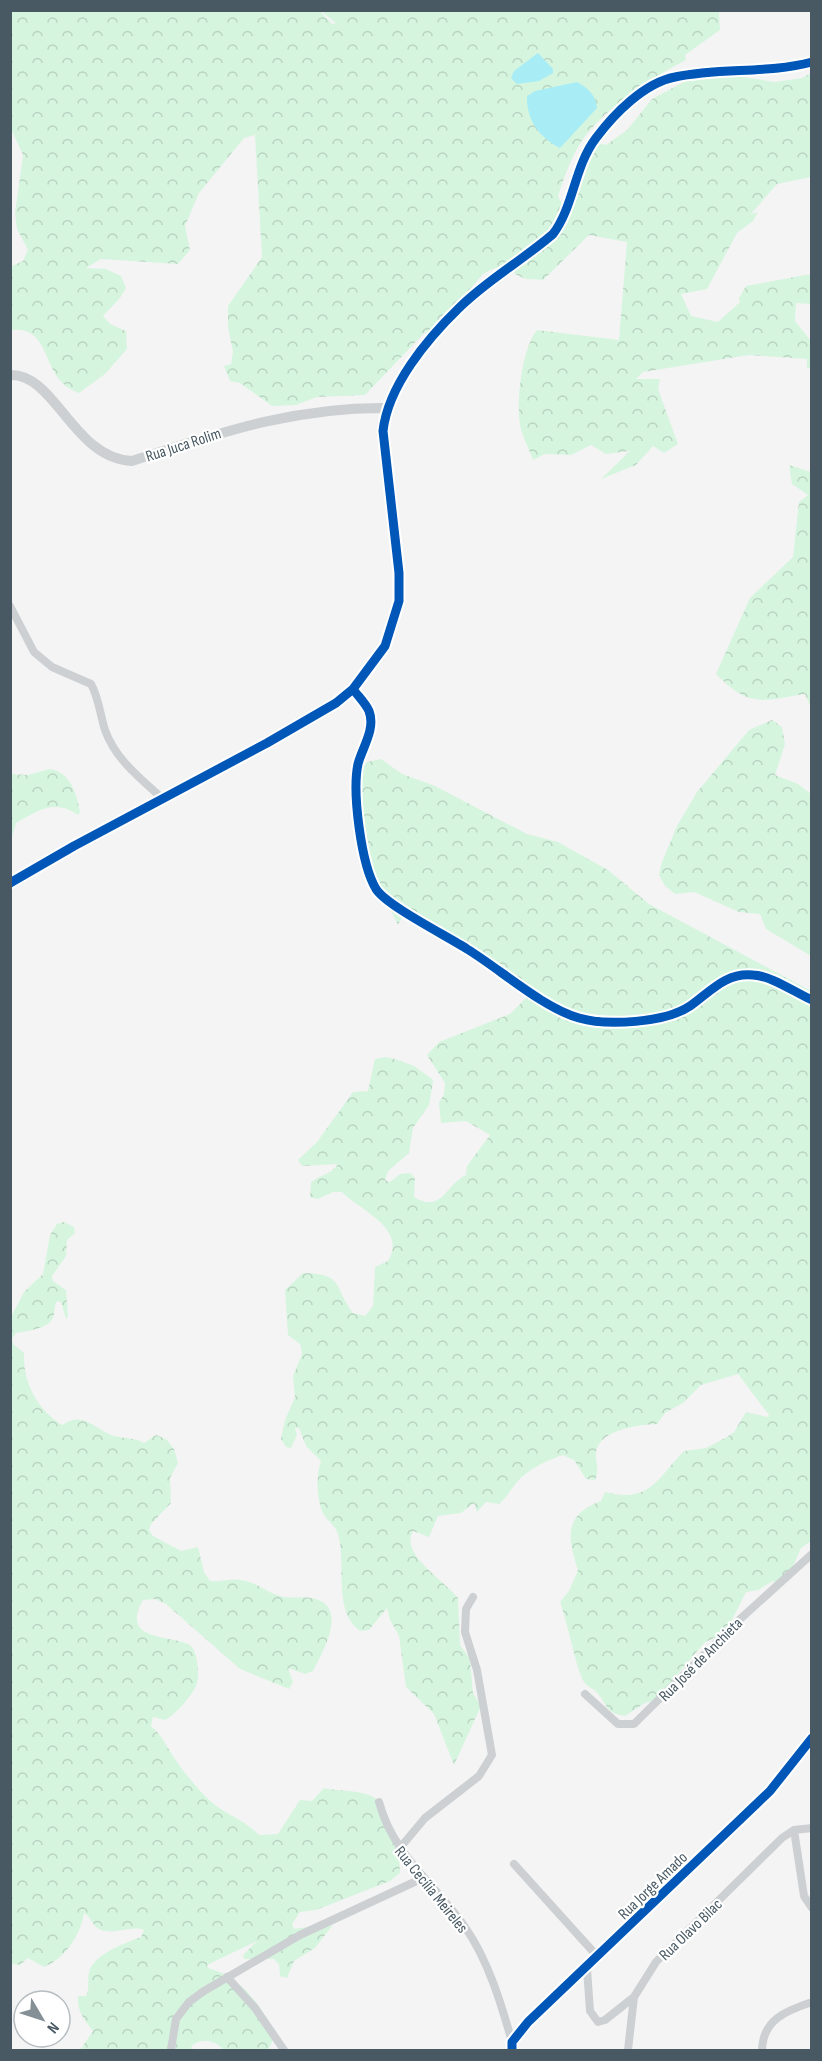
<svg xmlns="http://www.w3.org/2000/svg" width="822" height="2061" font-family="'Sofia Sans Condensed',sans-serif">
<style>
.forest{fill:url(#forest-crowns)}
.water{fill:#a8edf6}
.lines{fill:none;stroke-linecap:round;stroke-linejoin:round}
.minor{stroke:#cdd0d2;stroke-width:8}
.tertiary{stroke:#cdd0d2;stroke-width:10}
.cycleway-casing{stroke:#fff;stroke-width:13}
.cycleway{stroke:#0057b8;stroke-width:9}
.labels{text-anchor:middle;stroke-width:4.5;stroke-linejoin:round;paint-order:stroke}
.street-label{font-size:16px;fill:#485963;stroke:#fff}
</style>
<defs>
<pattern id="forest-crowns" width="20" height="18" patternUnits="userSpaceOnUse" patternTransform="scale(1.5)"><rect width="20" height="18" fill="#d6f5df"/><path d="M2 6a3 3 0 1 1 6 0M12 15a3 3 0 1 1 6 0" fill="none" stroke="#b9d4c2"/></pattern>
</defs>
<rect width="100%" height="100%" fill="#f4f4f4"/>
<!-- forest -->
<path class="forest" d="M319,10L332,24L336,23L321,11H719L720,30L685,55L686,60C651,78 596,113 577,149C569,163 563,181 558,196L566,213L582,167L598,143L606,145L627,130L652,99L695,76L724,74L775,82L802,78L811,73V177L777,184L751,214L758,212L753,221L737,233L707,289L681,294L691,316L718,322L740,302L739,298L746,286L811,274V304L796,303L795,321L811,341V368H807V359L749,355L643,372L636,379H660L658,389L678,444L664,453L653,446L636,465L601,479L630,451L606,454L591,445L571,455L545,454L533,460C529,449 522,436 520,425C516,401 522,348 537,330L619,340L627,242L589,235L543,280C537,279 528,280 523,278C504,269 505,262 483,274L422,343L427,330L365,395L317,397L296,405L272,406L240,383L230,381L224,366L231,364L233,352L228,327V306L262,257L255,135L244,138L199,193L185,226L190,250L178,264L101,259L86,268L106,269L121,276L126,288L120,298L103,316L110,324L126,331L127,349L105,374L79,393C38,379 55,326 11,330L10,267L23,261L28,250L17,229L15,213L23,155L11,129V11Z
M789,465L811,472V708L805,694C762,701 749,708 716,674L750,598L793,557L799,502L808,495L792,484Z
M772,720L782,727L785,744L775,775L798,784L811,794V956L766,929L760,914L739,912L694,892L675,894L665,886L659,875L662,862L677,826L697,792L749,730Z
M381,759L402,774L435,786L527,834L558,842L608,870L649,904L811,991V1541L801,1548L787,1580L776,1584L773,1581L758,1590L746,1592L726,1632L704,1643L656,1700L645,1703L625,1716C606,1713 608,1706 598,1694C595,1689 588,1688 584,1682C576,1669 567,1620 560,1602L569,1591L578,1570C567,1536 564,1515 601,1501L605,1492C651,1504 658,1477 684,1451L706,1448L727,1437L734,1432L746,1412L768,1417L769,1415L738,1374L701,1385L683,1403L665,1413L657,1424C639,1425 600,1429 596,1452C595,1462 600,1470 595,1480L586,1479L574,1460L563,1455C548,1460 528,1469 517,1482C511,1489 508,1496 499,1504L486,1502L477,1512L474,1503L461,1513L438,1516L429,1537L413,1531C399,1554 446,1582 458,1598L460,1645L470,1659L473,1693L481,1706L454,1765L434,1714L406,1687L399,1636L390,1620L387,1608L369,1630L360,1631C332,1611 347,1564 338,1534C336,1527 328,1521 324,1515C316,1500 316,1476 321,1461L306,1446L299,1428H295L297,1435L291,1448L286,1447L281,1439L285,1420L295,1397L293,1376L302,1354L300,1344L288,1335L285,1290L303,1273C345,1274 333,1286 353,1313L365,1316L373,1306L375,1267L388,1261C408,1228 359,1210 342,1192H333L318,1199L310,1197L311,1182C320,1175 332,1174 338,1164L302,1166L298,1160L317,1142L353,1092L368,1091L375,1059L386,1057L395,1059L414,1066L432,1079L433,1082L429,1105L413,1128L409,1153L388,1171L385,1180L390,1182L400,1174L410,1173L415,1178L414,1197C442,1214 445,1185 466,1175L467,1166L490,1135L466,1121L441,1123L439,1103L444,1094L445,1083L427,1055L439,1042L510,1014L526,998L520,980L488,958L426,929L408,907L398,925L369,866L358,803L359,772L367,762Z
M49,769C70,771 77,794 80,812L78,815C55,799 39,810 16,823L11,840V774L28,775Z
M64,1222L74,1227L75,1233L67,1240L66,1256L52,1276L53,1281L66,1290L68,1317L66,1319L61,1302L57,1301C54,1306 55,1309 54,1315C51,1329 27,1331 16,1333L12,1339L13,1344L24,1353C23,1383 37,1409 62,1425C82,1411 93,1427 111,1435C122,1439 135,1437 144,1443L156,1435L166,1439L174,1449L178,1463L170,1478L171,1503L151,1524L149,1530L153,1536L181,1551L198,1547L204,1572L210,1581C221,1582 231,1578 242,1580C258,1583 266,1592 280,1596C290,1599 302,1596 312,1598C350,1606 323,1651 313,1671L305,1674L288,1668L293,1682L289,1689L240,1669L166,1604L155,1599L143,1600C118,1644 177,1634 191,1646C198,1653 200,1677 196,1686C191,1697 175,1715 165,1720L153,1717L151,1726C163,1736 166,1746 175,1759C184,1772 196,1787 207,1798C223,1814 244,1819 259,1835L278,1834L300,1800L312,1801L324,1788C340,1792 367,1789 379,1801L399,1853L400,1873L390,1881L316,1910L300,1912L292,1924L294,1929L326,1924L332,1926L315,1948L294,1961L287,1978L280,1976L279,1965L274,1959H244L243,1955L257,1941L207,1965L208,1968C240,1976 264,2007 275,2036L268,2050H224C215,2040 203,2037 191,2046L194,2050H176L172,2047L169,2050H80L93,2031C84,2019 77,2012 78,1996H86C90,1989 87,1980 89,1972C94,1954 125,1943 141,1937L144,1930C131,1925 115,1935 101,1930C92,1927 92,1917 84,1913C81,1934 65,1959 44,1967L28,1958L20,1965L11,1964V1317L24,1292L43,1274L50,1235L57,1224Z"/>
<!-- water -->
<path class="water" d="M538,53L553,69V73L539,81L517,84L511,78L514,71Z
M577,82C588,88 596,95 597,108L560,148C540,138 526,120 527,96L535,91Z"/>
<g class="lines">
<!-- minor -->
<path class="minor" d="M10,606L34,652L52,667L91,684C99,698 100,715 105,730C115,759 141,779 163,799
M353,689C358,696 366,704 369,711C376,729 362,748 358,764C352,792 361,864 376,889C387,906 447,936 467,949C500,969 543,1008 579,1018C607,1026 665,1023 690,1006C710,992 726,972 753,975C772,976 794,992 812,1000
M585,1694L618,1724H634L738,1621L812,1554
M379,1802C393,1855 435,1884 465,1927C488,1960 501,2003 512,2042
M794,1830L804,1896L812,1908
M399,1849L425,1818L479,1776L492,1755L477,1670L465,1632L466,1609L473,1597
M514,1864L598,1957
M587,1969L590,2011L598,2022L605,2020L634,1997
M227,1977L255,2008L284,2050
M171,2050L176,2019L189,2002L204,1991L300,1935L423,1878
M512,2050V2042L528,2022L770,1791L812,1738
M628,2050L634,1997L656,1962L782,1838L794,1830L812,1828
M762,2050C763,2020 785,2011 812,2002"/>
<!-- tertiary -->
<path class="tertiary" d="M10,375C55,373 73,458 132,461C220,433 293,407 387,408
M10,883L74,846L267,743L336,703L353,689L385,646L399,601V573L383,431C388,386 427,339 459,308C487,280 523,260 553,234C574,206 574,167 596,138C614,114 644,83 675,77C720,67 767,74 812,62"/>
<defs>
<path id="cycleway" d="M353,689C358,696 366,704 369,711C376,729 362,748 358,764C352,792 361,864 376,889C387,906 447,936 467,949C500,969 543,1008 579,1018C607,1026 665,1023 690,1006C710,992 726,972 753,975C772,976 794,992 812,1000
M10,883L74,846L267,743L336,703L353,689L385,646L399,601V573L383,431C388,386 427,339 459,308C487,280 523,260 553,234C574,206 574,167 596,138C614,114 644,83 675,77C720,67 767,74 812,62
M512,2050V2042L528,2022L770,1791L812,1738"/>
</defs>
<!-- cycleway casing -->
<use href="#cycleway" class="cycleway-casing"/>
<!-- cycleway -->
<use href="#cycleway" class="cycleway"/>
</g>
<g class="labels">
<!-- street labels -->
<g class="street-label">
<text transform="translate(183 444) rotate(-18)" y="6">Rua Juca Rolim</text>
<text transform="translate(700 1659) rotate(-45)" y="6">Rua José de Anchieta</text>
<text transform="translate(652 1885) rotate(-44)" y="6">Rua Jorge Amado</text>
<text transform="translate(432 1889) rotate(51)" y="6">Rua Cecília Meireles</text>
<text transform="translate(690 1929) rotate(-44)" y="6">Rua Olavo Bilac</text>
</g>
</g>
<!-- border -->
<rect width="822" height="2061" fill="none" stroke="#485963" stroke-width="24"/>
<!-- north arrow -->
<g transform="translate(42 2019) rotate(129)"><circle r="28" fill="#ffffff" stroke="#b6bdc1" stroke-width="1.5"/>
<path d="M0-4.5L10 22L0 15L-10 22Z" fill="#848f96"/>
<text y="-9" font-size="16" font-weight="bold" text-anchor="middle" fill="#485963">N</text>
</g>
</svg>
